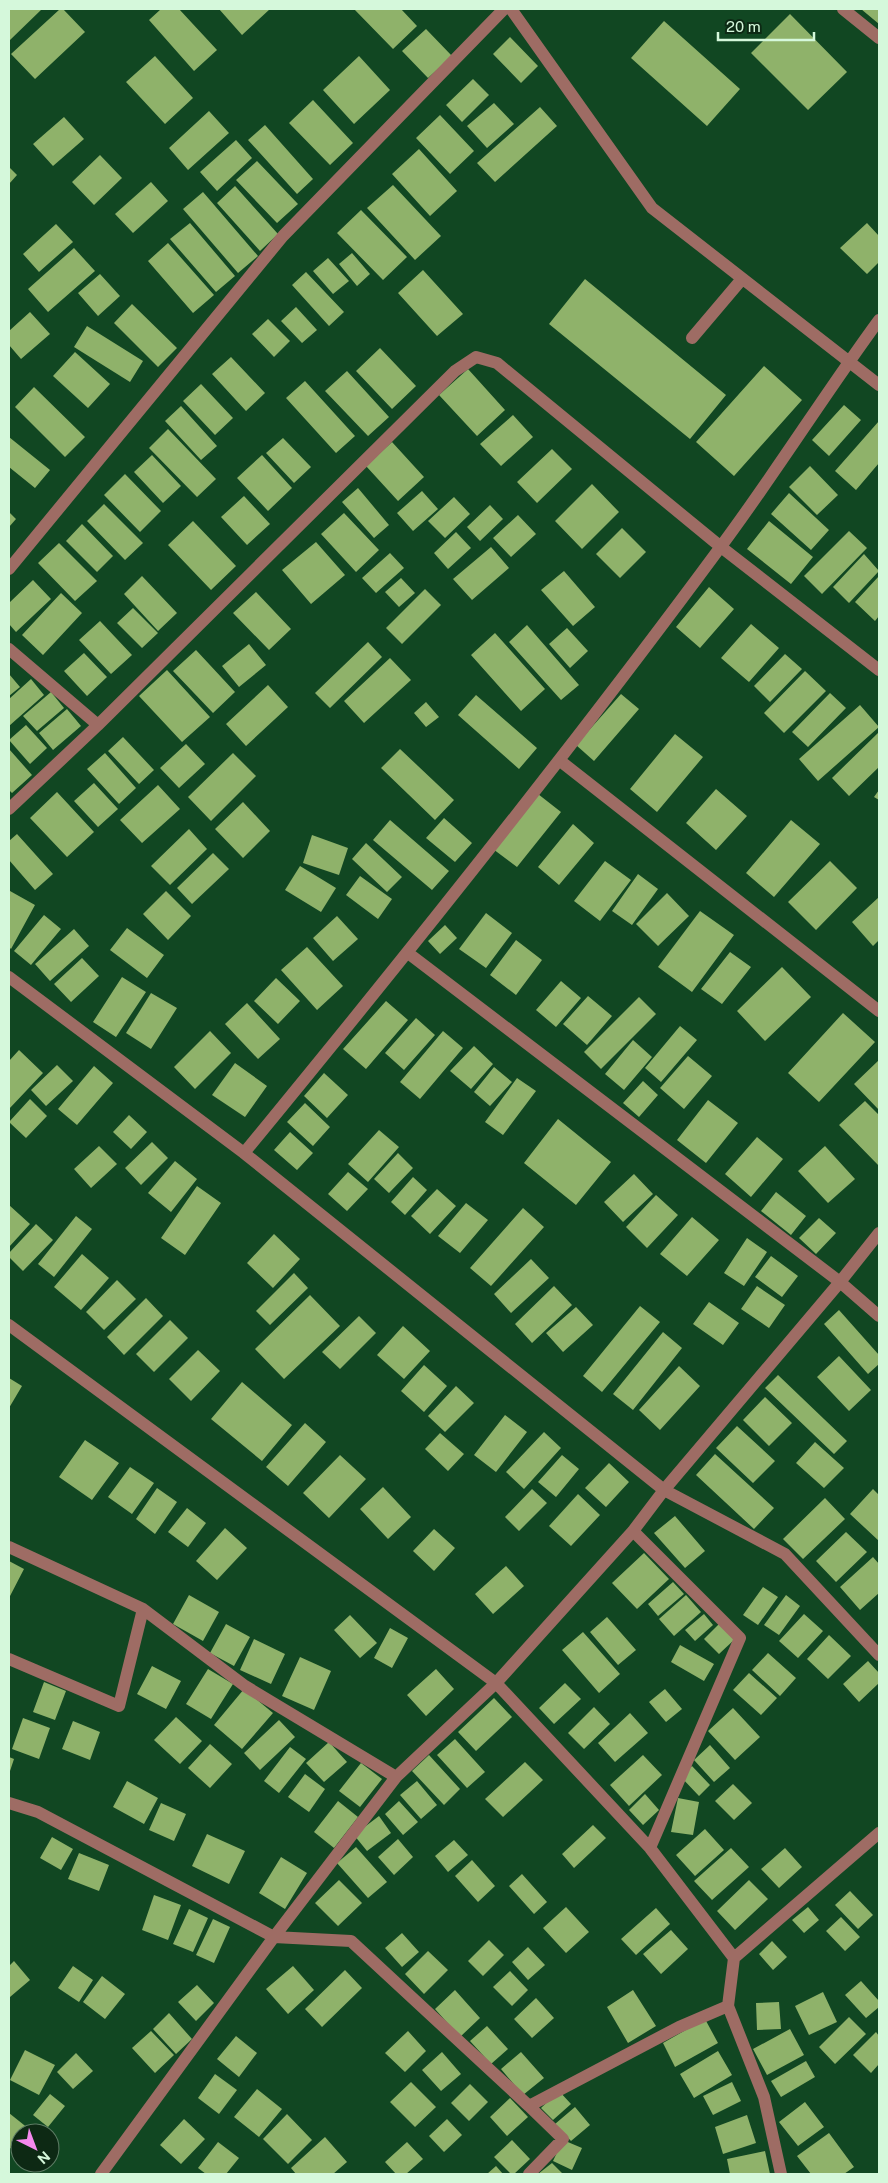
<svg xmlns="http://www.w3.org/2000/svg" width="888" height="2183" font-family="'Public Sans',sans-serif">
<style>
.building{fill:#8fb26a}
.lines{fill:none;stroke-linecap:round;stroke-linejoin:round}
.minor{stroke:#9e6c64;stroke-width:12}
</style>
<rect width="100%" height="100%" fill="#114722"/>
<!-- building -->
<path class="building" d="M9,9H42L9,41Z
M60,9H63L85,32L35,79L11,54Z
M161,9H179L217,50L194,71L149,20Z
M219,9H270L242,35Z
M354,9H401L417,26L393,49Z
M861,9H879V24Z
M790,14L847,72L808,110L751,53Z
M664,21L740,89L707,126L631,58Z
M426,29L452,56L428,78L402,51Z
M510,37L538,66L521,83L493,54Z
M155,56L193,98L165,124L126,82Z
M359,56L390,90L354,124L323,90Z
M473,79L489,95L462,122L446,105Z
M313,100L353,143L330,165L289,123Z
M494,103L514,124L487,148L467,126Z
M540,107L557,126L495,182L477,163Z
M209,111L229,133L188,170L169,148Z
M440,115L474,151L450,174L416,138Z
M64,117L84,139L53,166L33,144Z
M265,125L313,179L297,194L248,140Z
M236,140L252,158L217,191L200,172Z
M419,149L457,191L430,216L392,174Z
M100,155L122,178L94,205L72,182Z
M257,161L298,204L277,223L236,180Z
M9,167L17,175L9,184Z
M151,182L168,201L133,233L115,214Z
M393,185L441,236L415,260L367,208Z
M235,186L278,234L260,251L217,203Z
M203,192L258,256L238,273L183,209Z
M361,210L407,257L383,280L337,233Z
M190,223L235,276L216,292L170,239Z
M867,223L879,236V262L867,274L840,248Z
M56,224L73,242L39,272L23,254Z
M168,243L214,295L193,313L148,261Z
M74,248L95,271L48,312L28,289Z
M352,253L370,274L357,286L339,264Z
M328,258L349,281L333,294L313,271Z
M423,270L463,314L437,336L398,293Z
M306,272L344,312L329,326L292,285Z
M100,274L120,296L98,316L78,293Z
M585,279L726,395L690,439L549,324Z
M132,304L177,348L158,367L114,323Z
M296,307L317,330L302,343L281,321Z
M30,312L50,334L21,359L9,345V331Z
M268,319L290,341L274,357L252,334Z
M87,326L143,361L130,382L74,347Z
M380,348L416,386L392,409L356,371Z
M75,352L110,384L88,408L53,376Z
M231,357L265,393L246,411L212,374Z
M764,366L802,400L734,476L696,442Z
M468,369L505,410L477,436L439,395Z
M347,371L389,417L368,436L325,391Z
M305,381L355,436L336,453L286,398Z
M201,384L233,418L215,435L183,401Z
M34,387L85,437L65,457L15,407Z
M844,405L861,420L829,456L812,440Z
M181,406L217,446L201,460L165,421Z
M513,415L533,437L501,466L480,444Z
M879,421V463L856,490L835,471Z
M168,429L216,479L197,497L149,448Z
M9,437L50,470L35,488L9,467Z
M283,438L311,467L294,483L266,453Z
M392,442L424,477L398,501L366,466Z
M552,449L572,469L537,503L517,482Z
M152,455L181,486L163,503L134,472Z
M262,455L292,488L268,511L237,478Z
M810,466L838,495L817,515L789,487Z
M125,474L161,511L140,532L104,495Z
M592,484L619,512L582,549L555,521Z
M358,488L389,525L374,538L342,502Z
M422,491L438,509L413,531L397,513Z
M789,493L829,530L811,550L771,514Z
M244,496L270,524L247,545L221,517Z
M454,497L470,514L445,538L428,521Z
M104,504L143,543L125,560L87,521Z
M490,505L503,519L480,541L467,527Z
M9,512L16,519L9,527Z
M344,513L379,550L356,572L321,534Z
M518,515L536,534L511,557L493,538Z
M193,521L236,566L211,590L168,545Z
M769,521L813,557L791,584L747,549Z
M82,524L113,556L97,572L66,541Z
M622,528L646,552L620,578L596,554Z
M849,531L867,548L822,594L804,576Z
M456,532L471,548L448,569L434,553Z
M316,542L345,575L311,604L282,570Z
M59,543L97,581L75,601L38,563Z
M491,547L509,568L472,600L453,579Z
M390,553L404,568L376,593L362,578Z
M864,554L879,571L849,603L833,587Z
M564,571L595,607L573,626L541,590Z
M142,576L177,613L158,631L124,594Z
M879,576V616L875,621L855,602Z
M401,578L415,593L399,607L385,592Z
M33,580L51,599L16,632L9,624V603Z
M709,587L734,609L700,648L676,627Z
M425,589L441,605L402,644L386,628Z
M256,592L291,629L269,650L233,613Z
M61,593L82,613L43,655L22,635Z
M133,608L158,633L142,648L117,623Z
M100,621L132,655L111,674L79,640Z
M751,624L779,648L749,682L721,658Z
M527,625L579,685L561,700L509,642Z
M567,628L588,651L570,668L549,644Z
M495,633L545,689L521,711L471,655Z
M368,642L382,657L330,708L315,693Z
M249,644L266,665L239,687L222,666Z
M196,650L235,692L213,713L173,671Z
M84,653L107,677L87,696L64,671Z
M785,654L802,669L770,702L754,686Z
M390,658L411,680L364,723L344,701Z
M167,670L210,717L182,742L139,696Z
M805,671L826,691L784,733L764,713Z
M9,674L20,687L9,696Z
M31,679L44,695L9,726V699Z
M268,685L288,707L246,746L226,724Z
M51,692L64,708L37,731L23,716Z
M830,693L846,708L808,747L792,732Z
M621,694L639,709L594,761L576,745Z
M476,695L537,748L519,769L458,715Z
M426,702L439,717L426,727L414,713Z
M860,705L879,727L818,781L799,759Z
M67,709L81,726L53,750L39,733Z
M26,725L47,748L30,764L9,740Z
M879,732V767L849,796L832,778Z
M675,734L703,757L657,812L630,789Z
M123,737L154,770L139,784L108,751Z
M186,744L205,764L179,788L160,768Z
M9,749L32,775L12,793L9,790Z
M400,749L454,800L435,820L381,768Z
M105,753L136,788L119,804L87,769Z
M233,753L256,776L211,821L188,797Z
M94,783L118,809L98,827L74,801Z
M158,785L180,809L142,843L120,820Z
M716,789L747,816L716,850L686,823Z
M879,790V800L874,797Z
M57,792L94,832L67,857L30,818Z
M538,794L561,812L517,867L493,849Z
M243,802L270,831L243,858L215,829Z
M444,818L472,843L455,862L426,838Z
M390,820L449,871L432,890L373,840Z
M791,820L820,844L774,897L746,873Z
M573,824L594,843L559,885L538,867Z
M189,829L207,849L170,885L151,866Z
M17,834L53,874L35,890L9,860V841Z
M312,835L348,848L339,875L303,863Z
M366,843L402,877L387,892L352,859Z
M213,853L229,869L192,904L177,888Z
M605,861L631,880L600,921L574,901Z
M830,861L857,888L816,930L788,902Z
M300,866L336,888L321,912L285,890Z
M638,874L658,889L632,925L612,911Z
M360,876L392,899L378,919L346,895Z
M10,891L35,905L11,949L9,947Z
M166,891L191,916L168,940L143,914Z
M667,893L689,916L658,946L636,924Z
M879,897V940L873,946L852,922Z
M700,911L734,935L692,992L658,967Z
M486,913L512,933L486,968L459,949Z
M44,915L61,929L31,965L14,951Z
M337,916L358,939L333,961L313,938Z
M445,925L457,938L440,954L428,941Z
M127,928L164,955L147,978L110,950Z
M74,929L89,946L50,981L35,964Z
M516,940L542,960L516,995L490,975Z
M307,947L343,986L317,1010L281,970Z
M730,952L751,967L722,1004L701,989Z
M82,958L99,976L71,1002L54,984Z
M782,967L811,997L765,1041L737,1011Z
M122,977L146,992L116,1037L93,1022Z
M276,978L300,1001L278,1024L254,1001Z
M561,981L581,998L556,1027L536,1010Z
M151,993L177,1008L151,1049L126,1033Z
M588,996L612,1016L587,1045L563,1024Z
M639,997L656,1014L601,1069L584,1052Z
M386,1001L408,1020L366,1069L343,1049Z
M247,1003L280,1039L258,1059L225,1024Z
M843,1013L875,1042L819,1102L788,1073Z
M416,1018L435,1035L404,1070L385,1053Z
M680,1026L697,1040L661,1082L645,1068Z
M210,1031L231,1053L195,1089L174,1067Z
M443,1031L463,1048L420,1099L400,1082Z
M633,1040L652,1057L624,1090L605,1074Z
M474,1046L493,1064L471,1089L450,1071Z
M19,1050L43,1073L9,1109V1061Z
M688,1056L712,1076L684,1109L660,1088Z
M879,1060V1110L854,1084Z
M235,1063L267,1086L245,1117L212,1095Z
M57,1065L73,1081L46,1106L31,1090Z
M94,1066L113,1083L77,1125L58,1109Z
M494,1067L512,1082L490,1106L474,1092Z
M324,1073L348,1095L327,1118L304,1096Z
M517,1078L536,1091L503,1135L485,1122Z
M643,1081L658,1095L639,1117L623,1103Z
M30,1099L47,1116L26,1138L9,1122Z
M708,1100L738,1123L706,1163L677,1140Z
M865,1101L879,1115V1166L839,1125Z
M305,1103L330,1127L313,1146L287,1122Z
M129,1115L147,1132L131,1149L113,1132Z
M558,1119L611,1162L576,1205L524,1163Z
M379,1130L399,1147L368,1182L348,1164Z
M290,1132L313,1153L297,1170L274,1150Z
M757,1137L783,1159L751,1197L725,1174Z
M152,1142L168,1158L141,1185L125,1168Z
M99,1146L117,1164L91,1188L74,1169Z
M825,1146L855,1179L828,1203L798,1171Z
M398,1153L413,1168L389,1193L374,1179Z
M175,1161L197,1179L171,1212L148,1193Z
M348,1172L368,1189L347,1211L328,1194Z
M634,1174L653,1194L623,1222L604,1202Z
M413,1177L427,1190L405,1215L391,1202Z
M197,1186L221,1203L185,1255L161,1238Z
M437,1189L456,1206L430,1234L411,1216Z
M776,1192L806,1216L791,1235L761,1211Z
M656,1195L678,1215L647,1248L626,1227Z
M466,1203L488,1220L460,1253L438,1236Z
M9,1205L30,1224L9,1247Z
M523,1208L544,1227L491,1286L470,1268Z
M76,1216L92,1229L54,1277L38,1264Z
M692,1217L719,1240L687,1276L660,1254Z
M819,1218L836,1233L816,1254L799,1238Z
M36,1224L53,1240L23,1271L9,1257V1253Z
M274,1234L300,1259L273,1288L247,1263Z
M747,1238L767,1252L744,1286L724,1273Z
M82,1254L109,1278L81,1310L54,1287Z
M771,1256L798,1276L782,1297L755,1277Z
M531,1259L549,1278L511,1313L494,1294Z
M294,1273L308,1288L270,1325L256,1311Z
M117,1280L136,1299L104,1330L86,1312Z
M554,1286L572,1305L532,1343L515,1324Z
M757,1286L785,1305L769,1328L741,1309Z
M310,1295L340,1326L284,1379L255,1349Z
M146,1298L163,1316L124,1355L107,1337Z
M709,1302L739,1323L723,1345L693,1324Z
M640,1306L660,1322L602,1392L583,1376Z
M576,1307L593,1325L563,1352L546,1333Z
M839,1310L879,1355V1364L868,1374L824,1324Z
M359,1316L376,1333L340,1369L322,1352Z
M170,1320L188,1338L154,1372L136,1354Z
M403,1326L430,1351L404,1379L377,1355Z
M663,1332L682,1348L633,1410L613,1394Z
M198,1350L220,1371L191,1401L169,1379Z
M839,1356L871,1390L849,1411L817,1377Z
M424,1365L447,1386L424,1412L401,1391Z
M679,1366L700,1386L660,1430L639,1410Z
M778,1375L847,1441L834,1454L765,1388Z
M9,1378L22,1386L9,1408Z
M242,1382L292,1425L262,1461L211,1419Z
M456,1386L474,1403L445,1432L428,1416Z
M765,1397L792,1423L769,1446L743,1420Z
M505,1415L527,1432L496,1472L474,1455Z
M305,1423L326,1442L288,1486L266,1467Z
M737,1426L775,1461L753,1483L716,1448Z
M544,1432L561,1448L524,1489L506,1472Z
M440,1433L464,1454L448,1471L425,1449Z
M85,1440L119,1463L92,1500L59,1477Z
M815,1442L844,1468L824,1488L796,1463Z
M715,1454L774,1508L754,1529L696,1475Z
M340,1455L366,1479L329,1518L303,1493Z
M562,1455L579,1469L556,1497L538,1482Z
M609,1463L629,1482L606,1507L585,1488Z
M130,1467L154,1483L132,1514L108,1497Z
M383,1487L411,1517L388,1539L360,1509Z
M157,1488L177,1502L155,1534L136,1519Z
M532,1489L547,1503L519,1531L505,1517Z
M873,1489L879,1495V1541L850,1514Z
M578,1494L600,1515L571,1546L549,1526Z
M825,1498L845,1519L803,1559L783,1539Z
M187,1508L206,1523L188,1547L168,1532Z
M675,1516L705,1551L685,1568L654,1533Z
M225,1528L247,1548L217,1580L196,1561Z
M434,1529L455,1548L434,1571L413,1551Z
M846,1532L867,1552L836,1582L816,1561Z
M644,1553L669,1579L637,1609L612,1583Z
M873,1557L879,1564V1593L860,1610L840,1587Z
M9,1561L24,1569L9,1598Z
M506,1566L524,1586L493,1614L475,1594Z
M673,1582L684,1594L658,1616L648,1604Z
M763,1587L778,1597L758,1625L743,1615Z
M189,1595L219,1612L203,1641L173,1624Z
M686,1595L701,1612L674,1636L659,1619Z
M786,1595L800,1606L779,1635L764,1625Z
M704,1614L713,1625L695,1641L685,1630Z
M804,1614L823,1631L798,1658L779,1641Z
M350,1615L377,1643L360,1658L334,1630Z
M607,1617L636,1650L618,1665L590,1632Z
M720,1623L735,1639L719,1654L704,1639Z
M226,1624L250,1637L234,1666L210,1653Z
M390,1628L408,1638L392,1668L374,1658Z
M583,1632L620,1674L599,1693L562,1650Z
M829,1635L851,1656L828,1679L807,1659Z
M254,1639L285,1654L271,1684L240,1670Z
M680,1645L714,1664L704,1681L671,1662Z
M768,1653L796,1678L780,1696L752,1670Z
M300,1657L331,1671L314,1710L282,1696Z
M868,1661L879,1673V1683L859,1702L843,1684Z
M152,1666L181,1681L166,1709L137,1694Z
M208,1669L233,1684L211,1719L186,1704Z
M436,1669L454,1689L426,1716L407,1695Z
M749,1673L777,1698L761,1715L733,1690Z
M44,1682L66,1691L55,1720L33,1712Z
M565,1683L581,1699L554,1724L539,1708Z
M244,1689L273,1713L242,1749L214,1725Z
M665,1689L682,1709L666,1722L649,1702Z
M494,1698L512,1717L476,1751L458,1732Z
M594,1707L610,1724L584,1749L568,1733Z
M733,1708L760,1737L735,1760L708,1731Z
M630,1713L648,1733L615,1762L598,1743Z
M176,1717L202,1741L180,1764L154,1740Z
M23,1718L50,1728L39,1759L12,1749Z
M279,1720L295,1737L260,1770L244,1753Z
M73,1721L100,1732L90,1760L62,1749Z
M455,1739L485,1772L467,1788L437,1755Z
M329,1742L347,1762L324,1782L306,1763Z
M210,1744L232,1764L210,1788L188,1768Z
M710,1745L730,1768L714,1782L694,1760Z
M290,1747L306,1759L279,1793L264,1781Z
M429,1755L460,1789L444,1805L412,1771Z
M643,1755L662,1775L629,1806L610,1785Z
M9,1757L14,1759L9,1774Z
M525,1762L543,1780L503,1817L485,1799Z
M361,1763L382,1779L360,1807L339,1791Z
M692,1766L710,1785L699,1796L681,1777Z
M305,1774L325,1789L309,1812L288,1797Z
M127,1781L158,1798L144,1824L113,1807Z
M417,1781L437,1805L421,1819L400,1795Z
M733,1784L752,1803L734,1820L715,1801Z
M645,1794L659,1810L643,1825L629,1810Z
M678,1798L699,1802L693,1835L671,1832Z
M338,1801L358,1817L334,1848L314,1832Z
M399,1801L418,1822L403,1835L385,1814Z
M161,1803L186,1814L174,1841L149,1830Z
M379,1816L391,1833L367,1851L354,1835Z
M593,1825L606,1838L574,1868L562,1854Z
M705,1829L724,1850L695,1876L676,1855Z
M207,1834L245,1851L229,1884L192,1866Z
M52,1837L73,1849L61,1870L40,1858Z
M398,1839L413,1857L394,1875L378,1857Z
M454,1840L468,1855L448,1872L435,1856Z
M356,1847L387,1882L368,1898L337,1863Z
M731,1848L749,1867L712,1900L694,1881Z
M785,1848L802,1867L779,1888L761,1869Z
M79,1853L109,1865L99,1891L68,1879Z
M281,1857L307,1873L285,1909L259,1893Z
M472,1860L495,1886L478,1902L455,1876Z
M522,1874L547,1902L534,1914L509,1886Z
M339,1880L362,1903L338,1926L315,1903Z
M749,1880L768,1899L735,1930L717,1911Z
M850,1891L873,1915L858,1929L835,1905Z
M154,1895L181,1905L168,1940L142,1930Z
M566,1907L589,1932L566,1953L543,1928Z
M808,1907L819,1920L804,1933L792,1920Z
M656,1908L670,1924L636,1955L621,1939Z
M189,1909L208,1918L193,1952L173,1944Z
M841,1917L860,1937L845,1951L826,1931Z
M213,1919L230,1927L214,1963L196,1955Z
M671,1930L688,1949L661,1974L643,1954Z
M402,1933L419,1952L402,1967L385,1948Z
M489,1940L504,1955L483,1976L468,1961Z
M772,1941L787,1957L773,1970L759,1954Z
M528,1947L545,1965L528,1980L512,1962Z
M428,1951L448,1970L424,1994L405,1974Z
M14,1961L30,1980L10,1997L9,1995V1966Z
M73,1966L93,1980L79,2002L58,1988Z
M293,1966L314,1990L288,2014L266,1989Z
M345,1970L362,1988L322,2027L305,2009Z
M510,1971L528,1990L512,2006L493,1987Z
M102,1976L125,1994L105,2019L83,2002Z
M861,1981L879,2001V2007L866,2018L845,1995Z
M197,1985L214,2003L196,2021L178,2002Z
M455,1990L480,2018L460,2037L435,2009Z
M633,1990L656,2026L628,2043L607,2007Z
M823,1992L837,2022L809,2035L795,2006Z
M536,1998L554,2018L532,2038L514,2019Z
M779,2002L781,2029L757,2030L756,2003Z
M169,2013L192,2039L176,2054L153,2029Z
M849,2017L866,2034L835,2064L819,2047Z
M705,2019L718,2043L675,2067L663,2043Z
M487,2026L508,2049L491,2064L470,2041Z
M790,2029L804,2055L767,2075L753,2049Z
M151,2031L174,2055L155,2073L132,2048Z
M408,2031L426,2051L405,2072L385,2053Z
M876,2032L879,2036V2064L871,2073L853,2055Z
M236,2036L257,2053L239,2077L217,2059Z
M25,2050L55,2065L39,2095L10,2080Z
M718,2051L732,2075L694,2098L680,2074Z
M442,2052L461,2074L441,2091L422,2070Z
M521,2052L544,2078L523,2095L501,2069Z
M76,2053L93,2071L73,2089L57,2072Z
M806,2061L815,2077L781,2097L771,2081Z
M215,2074L237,2090L219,2114L198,2098Z
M411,2082L436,2107L415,2127L390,2102Z
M732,2082L741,2101L713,2115L703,2096Z
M470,2084L488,2102L469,2121L451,2103Z
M257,2089L282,2109L259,2137L234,2117Z
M559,2091L571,2104L553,2120L541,2108Z
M50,2094L65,2106L48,2127L33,2115Z
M510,2098L528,2117L507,2136L490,2117Z
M805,2102L824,2127L798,2146L779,2122Z
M575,2107L590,2125L571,2141L555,2124Z
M9,2113L34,2133H20V2156L9,2147Z
M287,2114L312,2140L288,2164L263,2139Z
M747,2115L756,2143L723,2154L715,2127Z
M184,2119L205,2139L181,2164L160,2145Z
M447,2119L462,2135L444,2152L429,2136Z
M829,2133L854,2167L844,2174H811L797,2156Z
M325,2137L347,2162L333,2174H296L291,2168Z
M512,2140L530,2159L514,2174H511L494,2157Z
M563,2140L582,2148L572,2170L553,2161Z
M218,2142L239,2158L226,2174H206L198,2168Z
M407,2142L423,2159L406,2174H396L385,2162Z
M765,2151L770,2174H730L727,2159Z
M552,2163L563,2174H538Z
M496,2166L503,2174H487Z"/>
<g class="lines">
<!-- minor -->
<path class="minor" d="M511,9L652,208L879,385
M843,9L879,38
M879,320C824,395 775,474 719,549C567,755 407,955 244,1153L664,1490L785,1554L879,1655
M692,338L742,279
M9,569L283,236L504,9
M9,649L98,725
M559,760L879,1011
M9,809L98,725L455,371L476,357L497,363L721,547L879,670
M408,953L840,1282L879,1316
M9,977L244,1153
M9,1325L496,1683L650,1848L734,1958L728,2006L764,2097L781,2174
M633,1531L740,1638L650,1848
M9,1547L143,1609L245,1686L396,1777
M9,1659L119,1706L143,1609
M9,1803L38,1812L274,1937L351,1941L529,2106L563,2139L529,2174
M734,1958L879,1833
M529,2106L679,2027L728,2006
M101,2174L274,1937L396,1777L496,1683L633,1531L664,1490L840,1282L879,1233"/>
</g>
<!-- border -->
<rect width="888" height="2183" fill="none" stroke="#d5f8db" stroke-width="20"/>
<!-- north arrow -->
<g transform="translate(35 2148) rotate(138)"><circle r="24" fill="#0d2914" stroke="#5d7c64"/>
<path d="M0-4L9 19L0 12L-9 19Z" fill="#f589ee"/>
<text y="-8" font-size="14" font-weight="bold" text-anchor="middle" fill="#d5f8db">N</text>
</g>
<!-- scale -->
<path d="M718 32v8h96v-8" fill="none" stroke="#d5f8db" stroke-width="2.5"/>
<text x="726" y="32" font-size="15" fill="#d5f8db" stroke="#0d2914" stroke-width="4" paint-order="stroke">20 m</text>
</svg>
